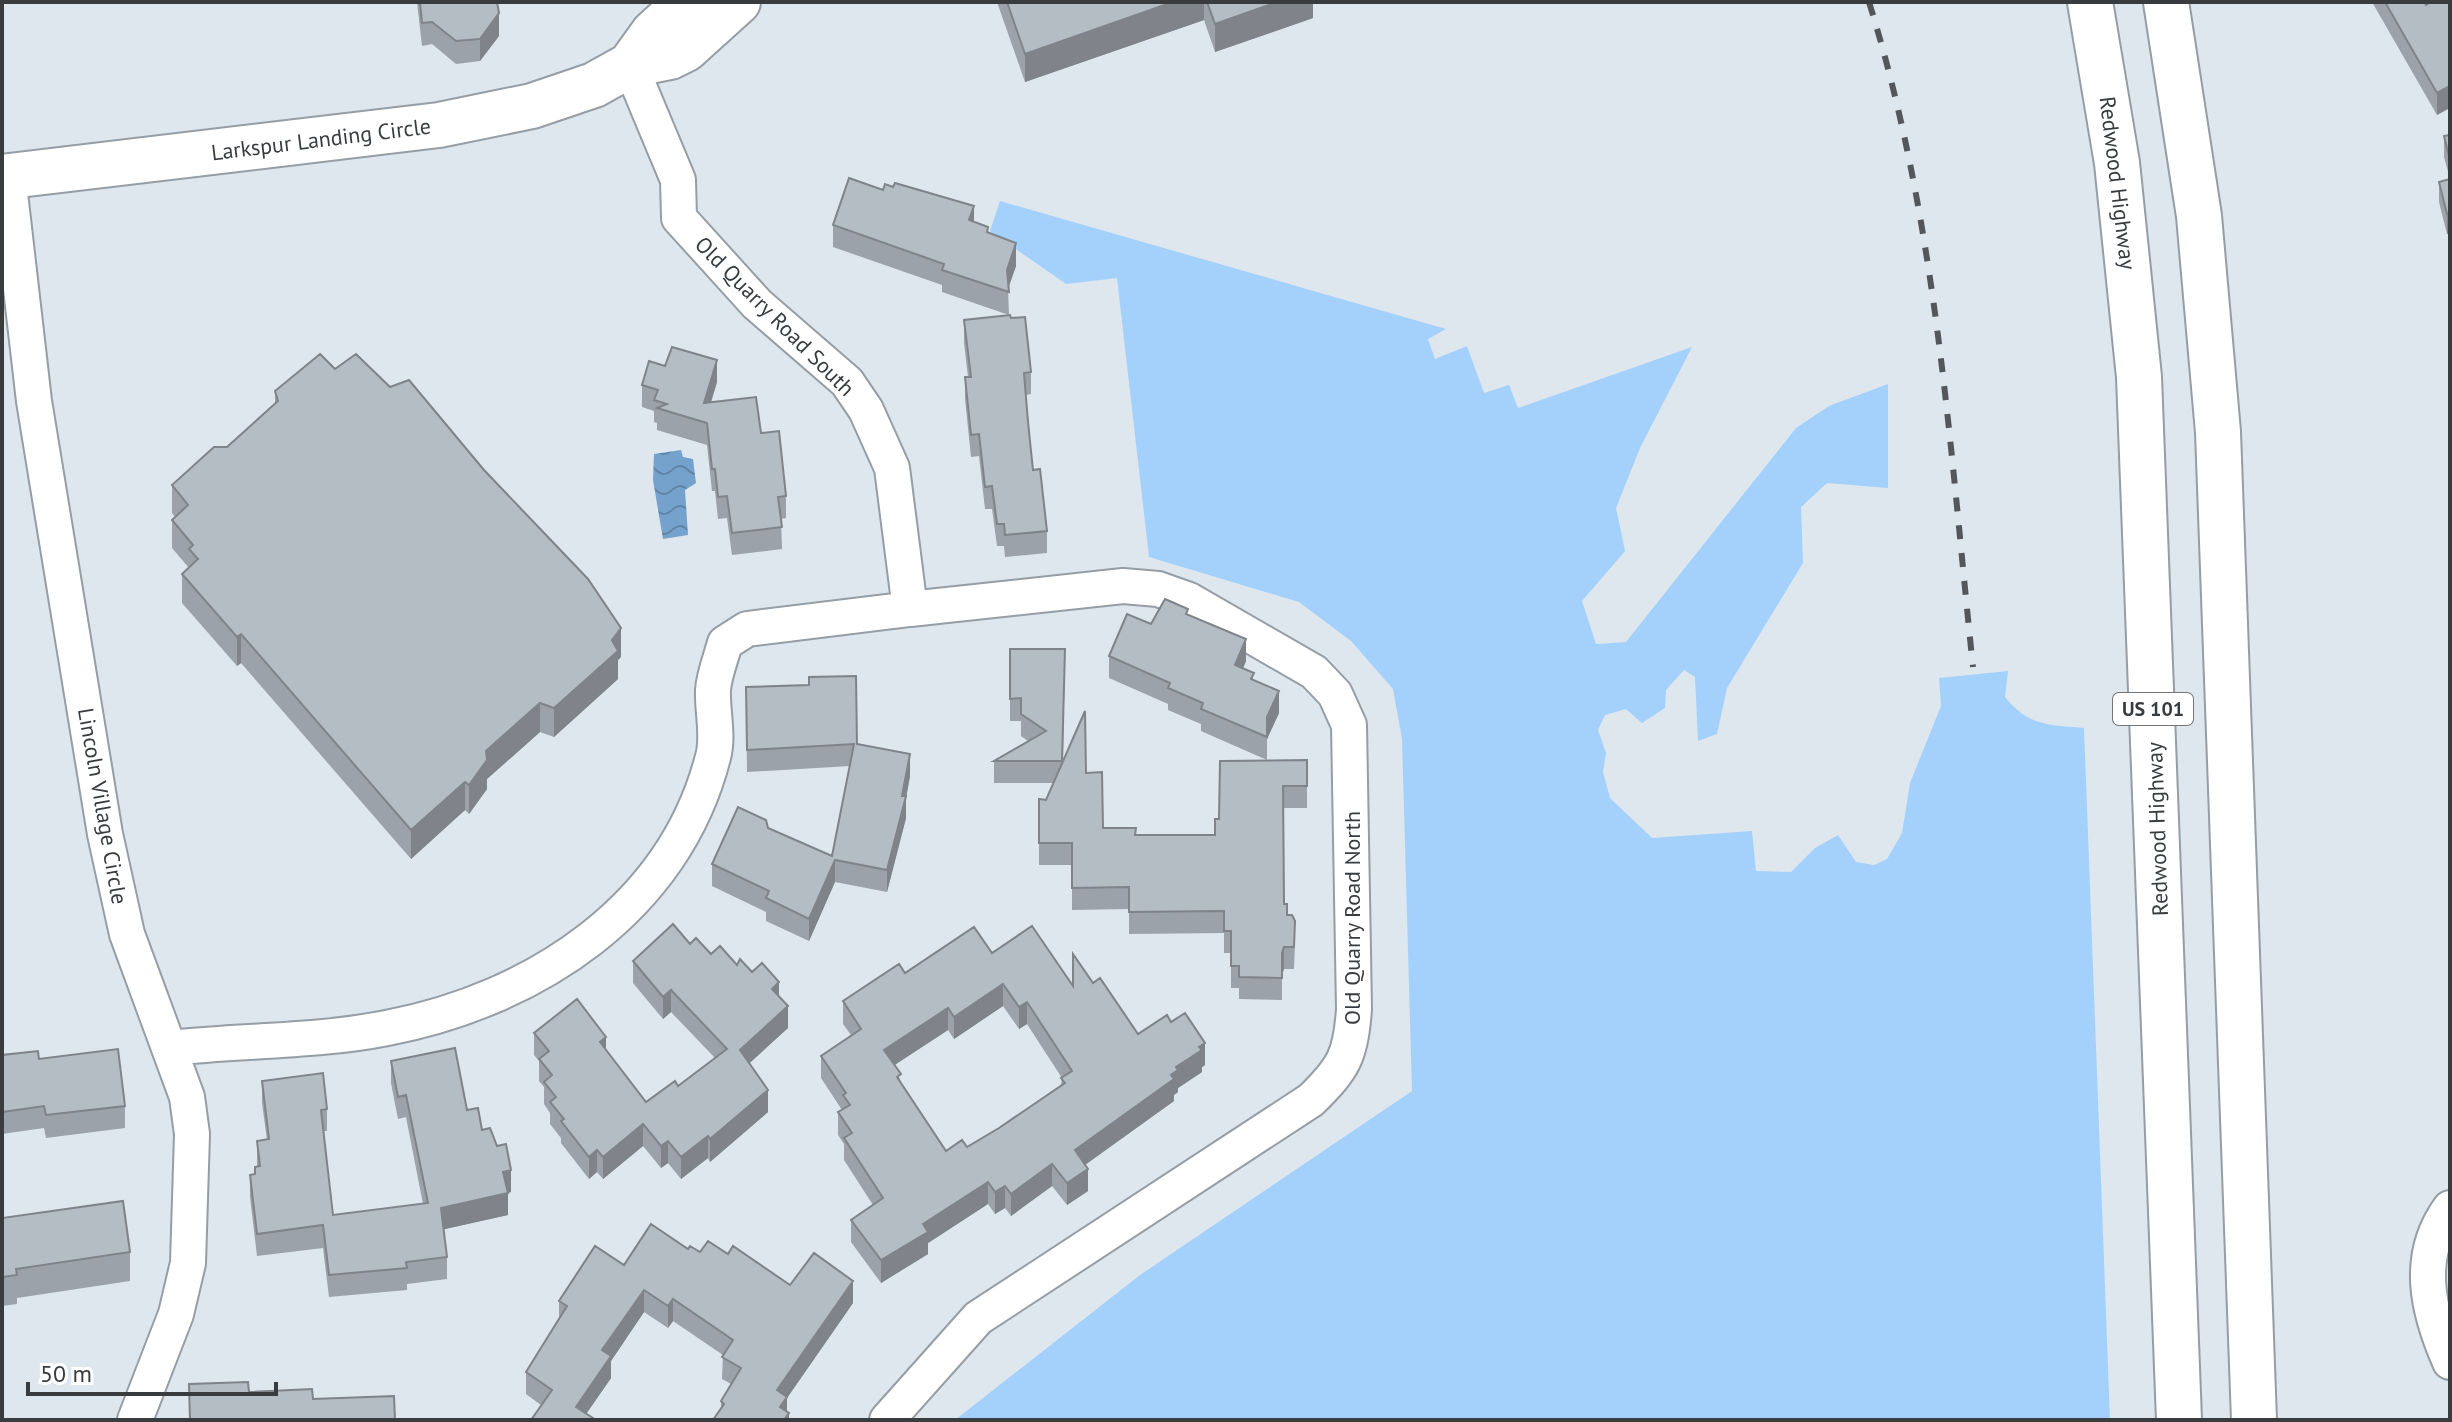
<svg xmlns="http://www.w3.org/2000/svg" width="2452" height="1422" font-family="'PT Sans',sans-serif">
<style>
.grass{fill:#a4d1fb}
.water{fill:url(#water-waves)}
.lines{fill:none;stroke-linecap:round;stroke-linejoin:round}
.minor-casing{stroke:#959da5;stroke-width:38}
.major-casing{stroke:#959da5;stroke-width:48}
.highway-casing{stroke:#959da5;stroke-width:48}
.minor{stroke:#fff;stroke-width:34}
.major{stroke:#fff;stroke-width:44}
.highway{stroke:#fff;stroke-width:44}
.rail{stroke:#53575b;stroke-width:6;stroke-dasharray:14 14;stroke-linecap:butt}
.wall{fill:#9ba2a9;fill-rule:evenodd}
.shaded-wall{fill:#7e8489}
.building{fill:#b4bcc4;stroke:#7e8489;stroke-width:2;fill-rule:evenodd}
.labels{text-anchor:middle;stroke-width:6;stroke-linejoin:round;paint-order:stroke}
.shield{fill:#fff;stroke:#747679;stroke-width:2}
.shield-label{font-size:20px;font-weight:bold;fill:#393c3f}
.street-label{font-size:22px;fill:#393c3f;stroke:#fff}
</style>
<defs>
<pattern id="water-waves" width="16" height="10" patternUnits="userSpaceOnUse" patternTransform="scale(2)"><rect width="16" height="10" fill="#75a2cd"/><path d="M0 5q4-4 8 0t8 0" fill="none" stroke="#6185a8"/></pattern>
</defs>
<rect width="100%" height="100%" fill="#dee6ee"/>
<!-- grass -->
<path class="grass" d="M1000,201L1446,329L1428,339L1435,359L1467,346L1484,393L1509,385L1518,408L1692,347L1640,448L1616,508L1625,551L1582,601L1596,644L1626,642L1796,428L1829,406L1888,384V488L1827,483L1801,507L1803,563L1727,688L1717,734L1698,741L1695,677L1684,670L1666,690L1665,708L1642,723L1626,709L1605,715L1598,730L1606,753L1603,772L1610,798L1652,838L1752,831L1756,871L1791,872L1815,848L1838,835L1856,862L1874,865L1887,859L1902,833L1910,783L1941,706L1939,678L2008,671L2005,697C2028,726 2049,725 2084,728L2110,1420H955L1140,1275L1412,1091L1402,739L1393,689L1351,641L1299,602L1149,557L1117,278L1066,284L990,231Z"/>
<!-- water -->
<path class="water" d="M681,450L683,457L693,459L696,483L685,490L688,535L663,539L653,480L654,454Z"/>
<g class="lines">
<defs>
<path id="minor" d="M8,176L34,401L105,834L127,934L187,1097L192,1134L188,1263L176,1314L135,1420
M170,1048C241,1040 317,1042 387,1028C534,1000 674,909 713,757C719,736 712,711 713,690C714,675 721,658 725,643L747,629L910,609L892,468L866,410L847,382L757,304L679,218L678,180L630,65
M2450,1208C2414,1257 2428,1312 2450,1362
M887,1420L978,1318L1311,1100C1344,1068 1351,1055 1354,1009L1349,725L1335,694L1314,672L1189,600L1158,589L1123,586L910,609"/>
<path id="major" d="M630,65L653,33L687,2
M2,177L439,125L532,106L594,85L630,65L670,57L686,49L738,2"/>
<path id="highway" d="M2090,2L2117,163L2139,377L2179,1420
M2166,2L2199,216L2218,432L2254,1420"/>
</defs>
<!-- minor casing -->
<use href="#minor" class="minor-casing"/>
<!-- major casing -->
<use href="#major" class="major-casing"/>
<!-- highway casing -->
<use href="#highway" class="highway-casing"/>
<!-- minor -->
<use href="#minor" class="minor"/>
<!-- major -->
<use href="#major" class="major"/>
<!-- highway -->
<use href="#highway" class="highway"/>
<!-- rail -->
<path class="rail" d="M1869,2C1937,221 1949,441 1973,667"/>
</g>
<!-- wall -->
<path class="wall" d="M417,2H497L499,36L480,61L456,64L432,44L422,46Z
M997,2H1313V18L1215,52L1204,20L1025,82Z
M2372,2H2424L2426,5L2450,2L2437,115Z
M2450,135V234H2447L2439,202V182L2450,179L2444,157V136Z
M974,222L988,233L1016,266L1008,288L1009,315L942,292V285L833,247V225Z
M1011,318L1031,372V394L1026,395L1033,470L1047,531V553L1005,557L1004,546H997L992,509H985L979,456L971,457L965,399V377H968L964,343V320Z
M717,382L711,402L761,433L786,496V518L781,519L782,549L732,555L727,518L718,519L715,491H712L707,445L657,430V423L654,422V411L642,407V385Z
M275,391L621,657L618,660V679L554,737L540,732L487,779V789L469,814L465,810L411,859L241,663L237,666L182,603V574L189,568L172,548V520L175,517L172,513V485L227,447L275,405Z
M1188,615L1246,661L1243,668L1254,680L1279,713L1267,739V760L1201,731V724L1168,710V704L1109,678V656L1151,624Z
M1010,649H1065L1063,763L1086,773L1103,828L1135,835H1215L1219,819L1307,760V808H1283L1284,904L1295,943L1294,969H1284L1282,975V1000L1239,999V988H1231V953H1224V933L1129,934V909L1072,910V865H1039V799L1046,800L1054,783H994V761L1028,741L1021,736V721H1010Z
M746,687L857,744L910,776L906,798V818L887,892L835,882L809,941L766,921V912L712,886V864L768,828L832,856L850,766L747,772Z
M690,944L711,954L752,972L779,997L788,1028L749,1063L768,1112L710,1162L708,1158L681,1179L668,1163L661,1168L643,1146L603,1179L597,1172L589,1179L561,1143V1138L550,1124V1113L544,1104V1087L539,1081V1061L534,1055V1033L606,1050L646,1102L678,1086L715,1058L671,1012L663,1019L633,983V961Z
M992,953L1073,986L1093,983L1138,1034L1205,1065L1202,1067V1072L1178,1088V1092L1174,1095V1101L1085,1165L1088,1191L1067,1205L1052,1186L1011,1216L1005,1208L995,1214L988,1204L928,1243V1254L881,1283L851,1242V1220L873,1205L844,1160V1144L838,1135V1112L842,1110L821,1078V1056L851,1035L843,1024V1001L905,973ZM1003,1006L1019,1029L1027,1024L1062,1078L1061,1085L999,1128L967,1147L946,1151L901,1082L894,1065L948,1030L954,1039Z
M2,1055L39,1059L125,1106V1128L46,1138L44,1128L2,1134Z
M391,1061L467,1110L482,1130L511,1192L508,1193V1215L444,1229L447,1257V1279L407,1284V1290L329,1297L323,1248L257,1256L250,1197V1175L255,1174L257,1167V1141L267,1140L262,1103V1081L327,1109V1131H323L333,1215L423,1204L406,1117L398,1119L391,1083Z
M2,1218L130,1252V1281L17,1298V1304L2,1306Z
M688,1249L700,1252L728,1254L790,1285L853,1303L787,1398V1412L789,1420L721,1409V1401L731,1384L722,1379L723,1355L673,1321L668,1328L644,1312L611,1361V1378L586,1414L541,1405L526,1394V1372L559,1319V1301L624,1265Z"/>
<!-- shaded-wall -->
<path class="shaded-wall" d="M1173,2H1204V20L1025,82V54Z
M1277,2H1313V18L1215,52V24Z
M499,13V36L480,61V39Z
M2450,86V108L2437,115V93Z
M974,206V228L969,220Z
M2450,213V234H2447V214Z
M1016,243V266L1007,292V270Z
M717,360V382L704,425V403Z
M621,628V657L618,660V679L554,737V708L612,640Z
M241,634V663L237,666V637Z
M1246,639V661L1235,687V665Z
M1279,691V713L1267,739V717Z
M540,703V732L487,779V789L469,814V785L486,751Z
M910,754V776L906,798V818L887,892V870Z
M465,782V810L411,859V830Z
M835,860V882L809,941V919Z
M1284,947V969L1282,975V1000V953Z
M779,982V1004L772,989Z
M1003,984V1006L954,1039V1017Z
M671,990V1012L663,1019V997Z
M1027,1002V1024L1019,1029V1007Z
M788,1006V1028L740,1072V1050Z
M948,1008V1030L884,1072V1050Z
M606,1037V1059L600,1042Z
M1205,1043V1065L1202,1067V1072L1178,1088V1092L1174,1095V1101L1075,1172V1150L1171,1075L1176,1067Z
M768,1090V1112L710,1162V1139Z
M643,1124V1146L603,1179V1157Z
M708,1136V1158L681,1179V1157Z
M668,1141V1163L661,1168V1146Z
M597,1150V1172L589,1179V1157Z
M1052,1164V1186L1011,1216V1194Z
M1088,1169V1191L1067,1205V1183Z
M511,1170V1192L503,1194V1172Z
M988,1182V1204L928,1243V1254L881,1283V1260L923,1224Z
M1005,1186V1208L995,1214V1192Z
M508,1193V1215L441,1230V1208Z
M853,1281V1303L787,1398V1416L789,1413V1420H780L777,1390Z
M644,1290V1312L611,1361V1378L582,1420L576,1407L602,1350Z
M673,1299V1321L668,1328V1306Z"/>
<!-- building -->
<path class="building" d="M420,2H497L499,13L480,39L456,41L432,22L422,23Z
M1007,2H1173L1025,54Z
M1207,2H1277L1215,24Z
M2385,2H2424L2426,5L2431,2H2450V86L2437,93Z
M2450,135V160L2444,136Z
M849,178L883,190L885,184L893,187L895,183L974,206L969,220L988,227L987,232L1016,243L1007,270L1009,292L942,270L944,264L833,225Z
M2450,179V213L2447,214L2439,182Z
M1010,315L1011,318L1025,317L1031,372L1024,373L1028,422L1033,470L1040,469L1047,531L1005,535L1004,524H997L992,486L985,487L979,434L971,435L965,377H971L964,320Z
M672,347L717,360L704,403L756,397L761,433L779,431L786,496L778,497L782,527L732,533L727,496L718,497L715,469H712L707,423L657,408L667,404L654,400L658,390L642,385L649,361L665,366Z
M320,354L335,369L356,354L390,387L409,380L484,470L588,579L621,628L612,640L618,651L554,708L540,703L486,751L487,760L469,785L465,782L411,830L241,634L237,637L182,574L198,559L189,549L193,545L172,520L188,505L172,485L214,447H227L278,401L275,391Z
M1165,599L1188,609L1186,614L1246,639L1235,665L1254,673L1251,679L1279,691L1267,717V737L1201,709L1203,703L1168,688L1170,683L1109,656L1127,614L1151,624Z
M1010,649H1065L1062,761H994L1046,731L1021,714V698L1010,699Z
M856,676L857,744L910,754L902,796H906L887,870L835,860L809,919L766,898L769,891L712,864L738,807L766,820L768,828L832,856L854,744L747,750L746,687L809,685V677Z
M1085,711L1086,773L1102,772L1103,828H1136L1135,835H1215V819H1219L1220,761L1307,760V786H1283L1284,904H1287V915H1292L1295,921L1294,947H1284L1282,953V978L1239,977V966H1231V931H1224V911L1129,912V887L1072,888V843H1039V799L1046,800Z
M673,924L690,944L696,938L711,954L720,946L737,965L740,959L752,972L762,963L779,982L772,989L788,1006L740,1050L768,1090L710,1139L708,1136L681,1157L668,1141L661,1146L643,1124L603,1157L597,1150L589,1157L561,1121L564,1119L550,1102L556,1097L544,1082L552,1075L539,1059L549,1051L534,1033L577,999L606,1037L600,1042L646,1102L675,1081L678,1086L727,1049L671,990L663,997L633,961Z
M1032,926L1073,986V954L1093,983L1100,978L1138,1034L1167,1015L1171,1022L1185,1013L1205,1043L1199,1047L1202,1050L1176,1067L1178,1070L1171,1075L1174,1079L1075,1150L1088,1169L1067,1183L1052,1164L1011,1194L1005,1186L995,1192L988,1182L923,1224L928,1232L881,1260L851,1220L883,1198L844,1138L852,1133L838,1112L850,1105L843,1095L846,1093L821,1056L861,1029L843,1001L899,964L905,973L974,927L992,953ZM1003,984L1019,1007L1027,1002L1072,1071L1061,1078L1065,1083L999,1128L967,1147L962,1140L946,1151L897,1077L901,1074L884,1050L948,1008L954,1017Z
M455,1048L467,1110L478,1108L482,1130L490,1128L497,1146L506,1144L511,1170L503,1172L508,1193L441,1208L447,1257L406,1262L407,1268L329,1275L323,1225L257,1234L250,1175L255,1174V1167L260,1166L257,1141L269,1139L262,1081L323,1073L327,1109L321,1110L333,1215L428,1203L406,1095L398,1097L391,1061Z
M118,1049L125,1106L46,1115L44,1106L2,1112V1055L38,1051L39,1059Z
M123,1201L130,1252L16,1269L17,1275L2,1277V1218Z
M651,1224L688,1249L690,1246L700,1252L708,1241L728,1254L733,1246L790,1285L814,1253L853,1281L777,1390L787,1397L780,1407L789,1413L784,1420H713L724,1404L721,1401L741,1368L722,1357L733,1340L673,1299L668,1306L644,1290L602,1350L611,1356L576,1407L596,1420H531L552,1390L526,1372L567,1306L559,1301L595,1246L624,1265Z
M248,1382L249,1392L312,1389L313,1399L394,1396L395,1420H190L189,1384Z"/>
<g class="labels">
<!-- shield labels -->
<rect class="shield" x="2113" y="693" width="80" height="32" rx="6"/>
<g class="shield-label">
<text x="2153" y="716">US 101</text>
</g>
<!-- street labels -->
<g class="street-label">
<text transform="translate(321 139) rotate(-7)" y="8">Larkspur Landing Circle</text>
<text transform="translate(2118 183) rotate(83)" y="8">Redwood Highway</text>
<text transform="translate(775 316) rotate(45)" y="8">Old Quarry Road South</text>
<text transform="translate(103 806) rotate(80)" y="8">Lincoln Village Circle</text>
<text transform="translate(2157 829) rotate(-92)" y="8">Redwood Highway</text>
<text transform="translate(1352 918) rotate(-90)" y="8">Old Quarry Road North</text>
</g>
</g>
<!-- border -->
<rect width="2452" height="1422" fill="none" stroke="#393c3f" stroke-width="8"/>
<!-- scale -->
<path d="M28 1382v12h248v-12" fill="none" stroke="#393c3f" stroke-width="4"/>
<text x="40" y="1382" font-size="24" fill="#393c3f" stroke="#ffffff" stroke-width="6" paint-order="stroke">50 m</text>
</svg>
